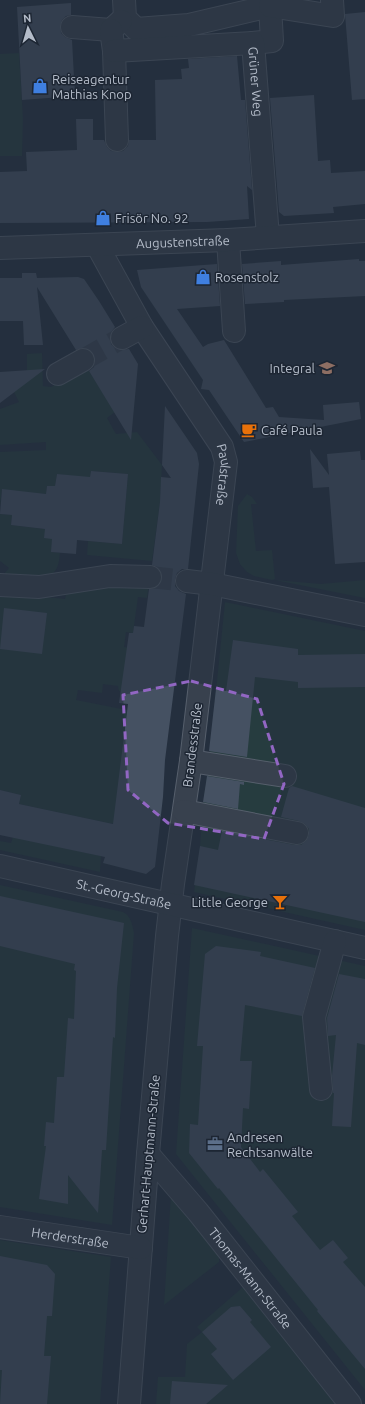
<svg xmlns="http://www.w3.org/2000/svg" width="365" height="1404" font-family="Ubuntu,sans-serif">
<style>
.green{fill:#263c3f}
.building{fill:#455162}
.lines{fill:none;stroke-linecap:round;stroke-linejoin:round}
.minor-tunnel{stroke:#3a4453;stroke-width:22;stroke-dasharray:22 11;stroke-linecap:butt}
.minor-casing{stroke:#565f6c;stroke-width:24}
.minor{stroke:#38414e;stroke-width:22}
.marked{fill:none;stroke:#9266c3;stroke-width:3;stroke-dasharray:8 5;stroke-linejoin:round}
.labels{text-anchor:middle;stroke-width:3;stroke-linejoin:round;paint-order:stroke}
.poi-label{font-size:13px;fill:#b4bcc9;stroke:#1d2633;text-anchor:start}
.street-label{font-size:13px;fill:#b4bcc9;stroke:#1d2633}
</style>
<rect width="100%" height="100%" fill="#242f3e"/>
<!-- green -->
<path class="green" d="M19,53L23,119L22,156H0V54Z
M42,353L43,386L51,387L87,368L115,412L107,418L116,434L137,432L162,465L160,502L152,561L87,555L88,541L122,544L128,474L91,471L90,478L57,474L55,486H47L46,494L2,490L0,506V452L46,450V442L0,445V409L19,402L14,392L27,371V354Z
M247,494L252,497L257,504H251L256,551L272,550L275,579L272,580L254,576L247,572L240,564L236,553L238,506Z
M0,514L12,515L11,525L45,529L52,539V552L60,553C59,560 59,568 53,573C44,581 16,575 4,574L9,568L0,561Z
M275,580L321,584L365,580V598Z
M149,584L147,598L138,597L133,633L126,632L124,647L135,648L128,692L119,691L118,686L103,684L102,693L78,690L76,700L127,710L123,740L135,742L128,825L108,823L19,804L21,795L0,790V592L65,599L68,585Z
M225,602L365,631V930L194,892L200,846L203,806L208,770Z
M13,837L101,856L100,872L0,850V841L11,843Z
M0,885L123,912C131,916 132,924 134,933L112,1225L0,1207Z
M192,928L365,966V1390L176,1154Z
M171,1194L219,1254V1262L164,1305Z
M0,1240L111,1257L100,1404H0Z
M243,1287L335,1404H156L158,1377H185L187,1344L202,1332L197,1327Z"/>
<!-- building -->
<path class="building" d="M71,3V15L66,16L62,20L60,26L61,33L65,37L72,40L75,96L22,100L17,7Z
M365,12V99L352,100L345,14Z
M237,56L241,100H245L252,190L247,186L249,219L207,222L0,223V172L27,171L26,152L77,150L76,119H93V140H104L107,147L111,151L118,152L123,151L128,146L129,140H156L155,80L182,79L181,69L189,68L188,59Z
M314,95L318,161L330,160L331,173L365,171V204L333,207L334,213L284,216L279,212L270,98Z
M359,259V261H365V296L284,300V302L245,304L242,264L281,261V265Z
M217,264L220,306L177,309L203,347L208,344L224,340L266,408L273,407L279,417L324,420L323,405L359,402L361,419L244,442L209,390L201,389L203,380L141,287L137,270Z
M22,273H36L37,278L78,277L84,279L99,301L115,327L112,331L110,337L111,344L115,348L121,350L129,349L138,364L131,440L89,371L94,367L95,361L94,354L89,349L84,348L76,350L37,287L43,345H24L23,321H0V278H22Z
M45,369L0,403V372Z
M165,406L197,453L199,464L188,569H182L177,573L175,579V586L179,591L186,594L165,760L163,797L155,867L146,874L103,863L105,857L0,835V790L21,795L19,804L113,824L128,704L119,703L129,633H133L134,626L144,627L149,589L156,588L160,584L162,578L161,571L157,567L152,565L160,502L161,477L171,478L162,465Z
M310,449L329,475L327,454L360,451L361,460H365V562L335,564L329,487L313,488Z
M91,471L128,474L122,544L77,540L76,554L51,552L52,539L44,538L45,529L11,525L12,515L0,514L2,489L46,494L47,486H55L57,474L90,477Z
M4,608L47,613L42,654L0,649Z
M233,640L298,649V655L365,654V687L298,688V682L255,677L247,757L209,751L216,689L226,691Z
M207,776L244,782V785L240,784L238,809L203,802Z
M292,786L365,808V922L194,885L200,846L218,850L222,831L295,845H301L306,841L309,835V829L305,824L299,821L281,817L289,788Z
M0,896L124,923L117,988L115,1038L113,1037L106,1150H102L98,1213L68,1175V1204L39,1199L46,1146H44L46,1122L54,1123L57,1077H64L68,1018L74,1019L76,971L74,970L75,964L0,946Z
M216,946L261,952L260,956L315,968L302,1016L245,1005L240,1061H252L249,1109L243,1108L241,1147L260,1172L263,1169L298,1212L292,1216L320,1250L333,1240L348,1258L343,1262L365,1287V1369L317,1311L318,1310L268,1248L219,1188L218,1189L189,1153L190,1124L198,1125L203,1046H197L205,954Z
M339,974L365,979V1045L357,1043L351,1127L332,1126L334,1093H333L332,1076L336,1035L328,1036L327,1018Z
M0,1256L47,1265L55,1274L52,1316H47L44,1356H51L47,1404H0L2,1370H0Z
M240,1306L252,1320L250,1322L271,1347L233,1380L211,1354L217,1349L202,1332L231,1307Z
M172,1381L228,1385L206,1404H170Z"/>
<g class="lines">
<!-- minor-tunnel -->
<path class="minor-tunnel" d="M83,360L122,338
M150,577L187,581"/>
<defs>
<g id="minor">
<path d="M124,0L125,18L136,29L189,25L270,6L272,41L253,43"/>
<path d="M270,6L333,16L332,0"/>
<path d="M72,27L111,30L121,21"/>
<path d="M111,30L114,51L117,140"/>
<path id="s1" d="M114,51L253,43L268,237"/>
<path d="M228,240L234,331"/>
<path id="s2" d="M97,245L142,327L222,447L226,462L191,761L173,884L167,936L148,1154L129,1404"/>
<path id="s3" d="M0,248L228,240L365,231"/>
<path d="M122,338L142,327"/>
<path d="M58,374L83,360"/>
<path d="M187,581L212,584L365,615"/>
<path d="M0,585L39,587L110,576L150,577"/>
<path d="M191,761L285,776"/>
<path d="M184,811L297,833"/>
<path id="s4" d="M0,866L365,948"/>
<path d="M321,1089L314,1017L335,941"/>
<path id="s5" d="M148,1154L198,1212L350,1404"/>
<path id="s6" d="M0,1227L141,1248"/>
</g>
</defs>
<!-- minor casing -->
<use href="#minor" class="minor-casing"/>
<!-- minor -->
<use href="#minor" class="minor"/>
</g>
<!-- marked area -->
<path d="M0 0H365V1404H0ZM191,681L257,699L284,784L264,839L168,823L128,790L123,695Z" fill="#242f3e" fill-opacity=".55" fill-rule="evenodd"/>
<path class="marked" d="M191,681L257,699L284,784L264,839L168,823L128,790L123,695Z"/>
<!-- icons -->
<defs>
<symbol id="shop-bare" viewBox="-9 -9 18 18"><path d="M-5-2.5h2.3a2.7 3.5 0 0 1 5.4 0H5L5.5 6h-11ZM-1.5-2.5h3a1.5 2.3 0 0 0-3 0Z" fill="#3f7fe0" stroke="#1d2633" stroke-width="2.5" paint-order="stroke"/></symbol>
<symbol id="school-bare" viewBox="-9 -9 18 18"><path d="M0-5L7-2L0 1L-7-2ZM-4 1L0 2.5L4 1V4Q0 6-4 4Z" fill="#8d6e63" stroke="#1d2633" stroke-width="2.5" paint-order="stroke"/></symbol>
<symbol id="cafe-bare" viewBox="-9 -9 18 18"><path d="M-5.5-4.5H6V0H3Q3 3.5 0 3.5H-2.5Q-5.5 3.5-5.5 0ZM3-3.2v2h1.7v-2ZM-6 4.5H4V6H-6Z" fill="#e8710a" stroke="#1d2633" stroke-width="2.5" paint-order="stroke"/></symbol>
<symbol id="bar-bare" viewBox="-9 -9 18 18"><path d="M-6-5H6L.8 .8V4.5H3.5V6h-7V4.5H-.8V.8Z" fill="#e8710a" stroke="#1d2633" stroke-width="2.5" paint-order="stroke"/></symbol>
<symbol id="office-bare" viewBox="-9 -9 18 18"><path d="M-6-3h4V-5.5h4V-3h4V5H-6ZM-1-4.5V-3h2v-1.5ZM-6 0V1H6V0Z" fill="#5c6f8a" stroke="#1d2633" stroke-width="2.5" paint-order="stroke"/></symbol>
</defs>
<g fill-rule="evenodd">
<use href="#shop-bare" x="29" y="75" width="22" height="22"/>
<use href="#shop-bare" x="92" y="207" width="22" height="22"/>
<use href="#shop-bare" x="192" y="266" width="22" height="22"/>
<use href="#school-bare" x="316" y="357" width="22" height="22"/>
<use href="#cafe-bare" x="238" y="419" width="22" height="22"/>
<use href="#bar-bare" x="269" y="891" width="22" height="22"/>
<use href="#office-bare" x="204" y="1133" width="22" height="22"/>
</g>
<g class="labels">
<!-- poi labels -->
<g class="poi-label">
<text x="52" y="84">Reiseagentur<tspan x="52" dy="15">Mathias Knop</tspan></text>
<text x="115" y="223">Frisör No. 92</text>
<text x="215" y="282">Rosenstolz</text>
<text x="315" y="373" text-anchor="end">Integral</text>
<text x="261" y="435">Café Paula</text>
<text x="268" y="907" text-anchor="end">Little George</text>
<text x="227" y="1142">Andresen<tspan x="227" dy="15">Rechtsanwälte</tspan></text>
</g>
<!-- street labels -->
<g class="street-label">
<text dy="5" stroke="none"><textPath href="#s1" startOffset="178">Grüner Weg</textPath></text>
<text dy="5" stroke="none"><textPath href="#s3" startOffset="183">Augustenstraße</textPath></text>
<text dy="5" stroke="none"><textPath href="#s2" startOffset="266">Paulstraße</textPath></text>
<text transform="translate(192 745) rotate(-83)" y="5">Brandesstraße</text>
<text dy="5" stroke="none"><textPath href="#s4" startOffset="127">St.-Georg-Straße</textPath></text>
<text transform="translate(148 1154) rotate(-85)" y="5">Gerhart-Hauptmann-Straße</text>
<text dy="5" stroke="none"><textPath href="#s6" startOffset="71">Herderstraße</textPath></text>
<text dy="5" stroke="none"><textPath href="#s5" startOffset="161">Thomas-Mann-Straße</textPath></text>
</g>
</g>
<!-- north arrow -->
<g transform="translate(28 28) rotate(355)" stroke="#1d2633" stroke-width="3" paint-order="stroke">
<path d="M0-3L7 15L0 10L-7 15Z" fill="#b4bcc9"/>
<text y="-6" font-size="11" font-weight="bold" text-anchor="middle" fill="#b4bcc9">N</text>
</g>
</svg>
